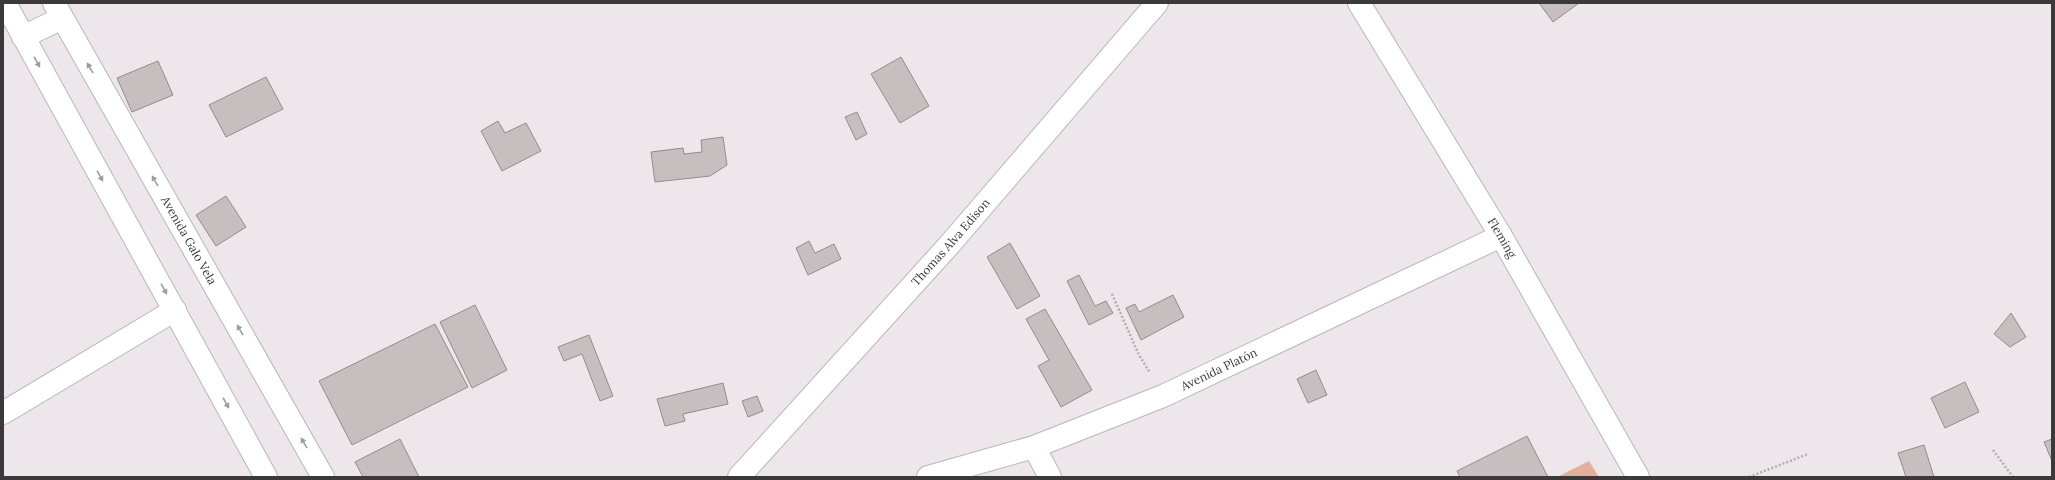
<svg xmlns="http://www.w3.org/2000/svg" width="2055" height="480" font-family="Lora,serif">
<style>
.green{fill:#e4b09e}
.building{fill:#c6bebf;stroke:#938c8c}
.lines{fill:none;stroke-linecap:round;stroke-linejoin:round}
.minor-casing{stroke:#bbb5b9;stroke-width:24}
.major-casing{stroke:#bbb5b9;stroke-width:24}
.path{stroke:#b2adb1;stroke-width:2.5;stroke-dasharray:2 2;stroke-linecap:butt}
.minor{stroke:#fff;stroke-width:22}
.major{stroke:#fff;stroke-width:22}
.oneway{fill:#9e9c9d}
.labels{text-anchor:middle;stroke-width:3;stroke-linejoin:round;paint-order:stroke}
.street-label{font-size:12px;fill:#3c393b;stroke:#ede7eb}
</style>
<rect width="100%" height="100%" fill="#ede7eb"/>
<!-- green -->
<path class="green" d="M1589,461L1599,477H1557Z"/>
<!-- building -->
<path class="building" d="M1539,3H1579L1553,22Z
M901,57L929,106L900,123L871,74Z
M158,61L173,95L132,112L117,78Z
M266,77L283,109L226,137L209,105Z
M857,112L867,134L856,140L845,117Z
M498,121L505,133L526,123L541,151L502,171L481,131Z
M723,137L727,165L710,176L655,182L651,152L683,148L684,154L702,152L701,140Z
M226,196L246,227L216,246L196,215Z
M809,241L815,253L834,244L841,259L808,275L796,248Z
M1010,243L1040,296L1017,309L987,257Z
M1079,275L1095,306L1106,301L1113,313L1089,325L1067,281Z
M1173,295L1184,317L1141,340L1126,308L1135,304L1139,312Z
M475,305L507,370L472,388L440,322Z
M1045,309L1092,390L1061,407L1038,366L1049,360L1026,319Z
M2011,313L2026,337L2010,347L1994,334Z
M435,324L468,387L352,445L319,381Z
M589,335L613,396L600,401L582,354L564,361L558,347Z
M1316,370L1327,395L1308,403L1297,379Z
M1965,382L1979,412L1945,428L1931,398Z
M723,383L728,404L683,414L685,421L665,426L657,399Z
M757,396L763,411L748,417L742,401Z
M1527,436L1548,477H1460L1457,471Z
M400,439L419,477H363L355,462Z
M2052,439V461L2044,442Z
M1924,445L1934,477H1906L1898,453Z"/>
<g class="lines">
<defs>
<g id="minor">
<path id="s1" d="M1359,3L1501,236L1638,477"/>
<path d="M3,413L175,310"/>
<path d="M1034,447L1050,477"/>
<path id="s2" d="M739,477L950,244L1157,3"/>
<path id="s3" d="M928,477L1034,447L1163,396L1501,236"/>
</g>
<g id="major">
<path d="M5,3L266,477"/>
<path id="s4" d="M54,3L323,477"/>
<path d="M23,37L62,18"/>
</g>
</defs>
<!-- minor casing -->
<use href="#minor" class="minor-casing"/>
<!-- major casing -->
<use href="#major" class="major-casing"/>
<!-- path -->
<path class="path" d="M1112,294L1139,355L1150,373
M1993,450L2013,477
M1749,477L1808,454"/>
<!-- minor -->
<use href="#minor" class="minor"/>
<!-- major -->
<use href="#major" class="major"/>
</g>
<!-- one-way arrows -->
<defs><path id="oneway-solid" d="M-6-.8H1V-3.2L6.5 0L1 3.2V.8H-6Z"/></defs>
<g class="oneway">
<use href="#oneway-solid" transform="translate(37 62) rotate(61)"/>
<use href="#oneway-solid" transform="translate(90 68) rotate(-120)"/>
<use href="#oneway-solid" transform="translate(100 176) rotate(61)"/>
<use href="#oneway-solid" transform="translate(155 181) rotate(-120)"/>
<use href="#oneway-solid" transform="translate(164 289) rotate(61)"/>
<use href="#oneway-solid" transform="translate(240 330) rotate(-120)"/>
<use href="#oneway-solid" transform="translate(226 403) rotate(61)"/>
<use href="#oneway-solid" transform="translate(304 443) rotate(-120)"/>
</g>
<g class="labels">
<!-- street labels -->
<g class="street-label">
<text dy="4" stroke="none"><textPath href="#s1" startOffset="275">Fleming</textPath></text>
<text dy="4" stroke="none"><textPath href="#s4" startOffset="273">Avenida Galo Vela</textPath></text>
<text dy="4" stroke="none"><textPath href="#s2" startOffset="316">Thomas Alva Edison</textPath></text>
<text dy="4" stroke="none"><textPath href="#s3" startOffset="311">Avenida Platón</textPath></text>
</g>
</g>
<!-- border -->
<rect width="2055" height="480" fill="none" stroke="#3c393b" stroke-width="8"/>
</svg>
